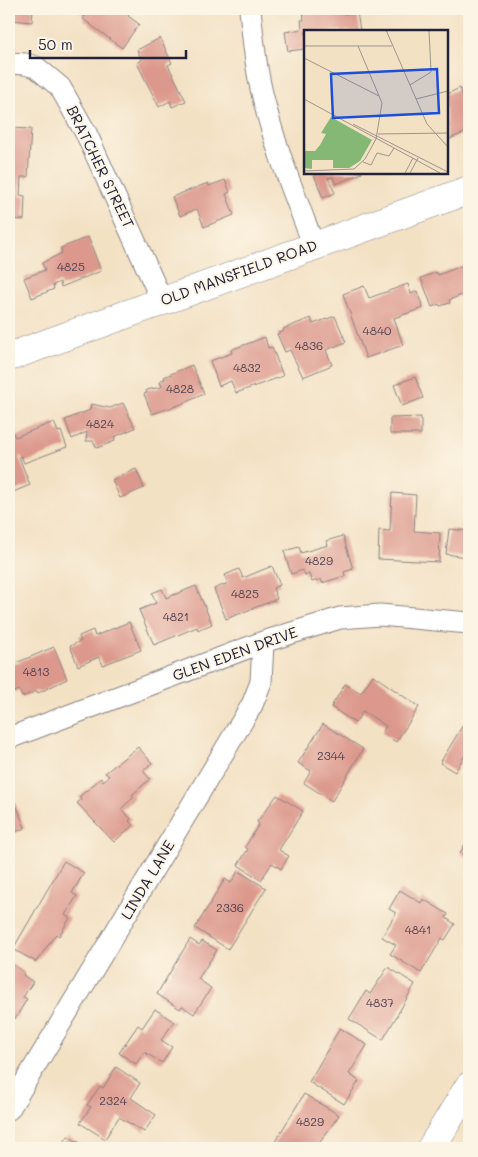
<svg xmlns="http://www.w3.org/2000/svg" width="478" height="1157" font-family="Mali,sans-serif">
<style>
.building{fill:#dc988c}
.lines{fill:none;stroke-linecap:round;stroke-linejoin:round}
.minor-casing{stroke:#8a8280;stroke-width:23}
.tertiary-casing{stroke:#8a8280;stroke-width:29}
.primary-casing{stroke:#8a8280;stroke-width:29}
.minor{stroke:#fff;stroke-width:21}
.tertiary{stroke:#fff;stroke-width:28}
.primary{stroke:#fff;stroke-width:28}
.labels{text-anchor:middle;stroke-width:4;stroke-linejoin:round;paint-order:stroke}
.number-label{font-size:12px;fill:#50404f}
.street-label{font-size:15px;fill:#22223b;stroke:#fcf5e5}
.inset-road{fill:none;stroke:#9f958d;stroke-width:1}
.view{fill:#1d4ed8;fill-opacity:0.15;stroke:#1d4ed8;stroke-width:2.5}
.inset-edge{fill:none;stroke:#22223b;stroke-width:2.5}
</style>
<rect width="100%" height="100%" fill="#fcf5e5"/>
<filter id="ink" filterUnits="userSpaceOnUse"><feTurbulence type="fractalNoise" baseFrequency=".02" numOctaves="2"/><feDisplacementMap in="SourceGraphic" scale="10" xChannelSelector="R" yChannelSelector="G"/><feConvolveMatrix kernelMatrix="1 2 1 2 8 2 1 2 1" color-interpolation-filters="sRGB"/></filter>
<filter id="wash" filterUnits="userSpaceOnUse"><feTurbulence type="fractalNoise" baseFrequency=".0096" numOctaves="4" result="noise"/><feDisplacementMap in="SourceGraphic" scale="20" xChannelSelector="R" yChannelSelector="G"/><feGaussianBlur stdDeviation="1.12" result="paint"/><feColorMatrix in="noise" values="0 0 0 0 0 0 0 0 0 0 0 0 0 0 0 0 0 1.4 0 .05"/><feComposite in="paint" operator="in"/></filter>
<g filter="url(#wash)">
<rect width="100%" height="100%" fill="#f3e1c4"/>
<g id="blocks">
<!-- building -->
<path class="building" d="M9,9H33L32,22L9,20Z
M76,9H132L128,16L139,24L122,48L83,19L85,16Z
M303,9H344V14L357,12L360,31H306V49L288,51L285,32L302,29L301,20H304Z
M160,38L172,63L168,65L186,101L172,107L170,101L159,107L137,63L142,60L137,50Z
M460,88L469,113V131L447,140V94Z
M9,128L31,129L28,177H21L20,195L25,196L24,220L9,219Z
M313,172H362V173L336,184L333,177L328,178L335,193L323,198Z
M225,180L230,192L226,194L234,215L204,227L197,209L180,216L172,197L208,183L209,186Z
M88,237L101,271L61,287L60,282L53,285L54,289L32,298L24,278L45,270L42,263L62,253L61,248Z
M469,263V292L449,300L450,303L440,306L439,304L432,307L421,278L437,272L438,275Z
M408,284L411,294L417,291L423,308L394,318L403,345L366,358L343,294L364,286L369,298Z
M335,316L346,342L326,350L332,365L303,377L290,350L285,352L277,334L284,331L283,329L311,318L313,324Z
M265,337L268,348L272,347L283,376L236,393L231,381L219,386L210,361L232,353L231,350Z
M192,365L204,394L179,405L152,414L144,394L147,393L146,390L162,387L160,381L165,379L164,377Z
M415,377L423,398L402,406L394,385Z
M123,403L135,428L114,437L115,441L97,448L93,441H86L87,432L72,439L65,420L90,410L91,404L110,408Z
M421,417V434H390V418Z
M54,422L58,432L61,431L67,447L24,463L21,456L19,457L30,485L13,492L9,480V433L12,431L15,437Z
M136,469L144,488L120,498L112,480Z
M392,493L416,495L414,531L440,533L439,562L378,559L379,530L390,531Z
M449,529L469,531V564H465L466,557L446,554Z
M343,536L353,569L344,572L345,576L322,583L321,579L312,582L309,574L305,575L303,570L291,574L284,551L299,547L301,553L328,545L326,541Z
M272,566L280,585L273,588L277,599L226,619L214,589L228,583L225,575L239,569L243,578Z
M196,586L212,624L198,630L197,627L154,645L139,610L156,603L152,593L162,589L166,598Z
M129,622L141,650L103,665L99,657L78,666L70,646L81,641L79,636L93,630L95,636Z
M54,647L67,679L38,693L37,691L22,697L19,690L9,694V666Z
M373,675L419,707L396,742L382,733L386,726L363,711L355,723L331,707L345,684L361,693Z
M466,720L469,722V748L455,772L440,763Z
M323,724L363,749L332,801L304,783L311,771L298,763Z
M138,747L152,763L143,771L150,779L132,795L134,797L121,809L131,819L129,821L133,825L114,842L77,803L81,800L79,797L101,778L103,781L109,776L105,773Z
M277,795L303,811L279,850L289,856L281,869L272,863L261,880L238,865L248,849L245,847L259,824L257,822Z
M15,802L25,828L9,835V805Z
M469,837V859L460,853Z
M64,861L84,873L72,893L77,896L65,915L70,918L59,936L56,934L36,962L13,949Z
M238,871L266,888L228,949L195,928L225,879L231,883Z
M400,890L421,903L423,899L448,914L446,918L455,924L445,940L442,938L421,973L390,954L396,945L382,937L396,913L389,909Z
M190,939L199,945L202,941L217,950L198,979L211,988L194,1014L182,1006L180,1009L157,994Z
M10,963L24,972L23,975L33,982L23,997L27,999L15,1019L12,1017L9,1022Z
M388,967L415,984L383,1040L349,1019L366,991L370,994Z
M155,1009L174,1022L161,1040L172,1047L162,1063L144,1052L136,1064L119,1053L138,1025L142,1028Z
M340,1028L367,1045L349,1074L359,1081L344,1104L309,1082Z
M116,1067L140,1083L131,1098L156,1115L144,1132L119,1117L105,1139L80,1123L91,1107L87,1105L100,1086L103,1088Z
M304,1094L339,1115L316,1148H278L273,1145Z
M68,1136L88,1148H60Z"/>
</g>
</g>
<g filter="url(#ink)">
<use href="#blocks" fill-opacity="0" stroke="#8a8280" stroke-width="1"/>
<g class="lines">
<defs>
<path id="minor" d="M250,9C253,37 255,65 262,93C274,145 295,196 314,246
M9,63L25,64L36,67L60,87L87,135L162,301
M9,738L263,642L340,618L380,615L469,623
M9,1109L252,705L261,682L263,642"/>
<path id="tertiary" d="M9,357L469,190"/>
<path id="primary" d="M431,1148L469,1086"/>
</defs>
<!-- minor casing -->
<use href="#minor" class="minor-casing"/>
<!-- tertiary casing -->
<use href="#tertiary" class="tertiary-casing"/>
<!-- primary casing -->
<use href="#primary" class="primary-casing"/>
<!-- minor -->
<use href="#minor" class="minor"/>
<!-- tertiary -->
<use href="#tertiary" class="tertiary"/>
<!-- primary -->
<use href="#primary" class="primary"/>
</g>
</g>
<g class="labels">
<!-- number labels -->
<g class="number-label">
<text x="71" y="271">4825</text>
<text x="377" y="335">4840</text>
<text x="309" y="350">4836</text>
<text x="247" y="372">4832</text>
<text x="180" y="393">4828</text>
<text x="100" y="428">4824</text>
<text x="319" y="565">4829</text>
<text x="245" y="598">4825</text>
<text x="176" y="621">4821</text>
<text x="36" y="676">4813</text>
<text x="331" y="760">2344</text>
<text x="230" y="912">2336</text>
<text x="418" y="934">4841</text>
<text x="380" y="1007">4837</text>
<text x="113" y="1105">2324</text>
<text x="310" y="1126">4829</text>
</g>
<!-- street labels -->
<g class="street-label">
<text transform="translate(100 167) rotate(64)" y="5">BRATCHER STREET</text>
<text transform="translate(239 273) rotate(-20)" y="5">OLD MANSFIELD ROAD</text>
<text transform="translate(235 654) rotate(-20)" y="5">GLEN EDEN DRIVE</text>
<text transform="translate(148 880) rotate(-59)" y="5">LINDA LANE</text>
</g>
</g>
<!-- overview -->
<g transform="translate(304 30)">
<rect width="144" height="144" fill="#f3e1c4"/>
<path d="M27,87L68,110L56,131L45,138H29V130H8V139L0,138V121H11L16,115L22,104L17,103Z" fill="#84b874"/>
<path class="inset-road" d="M82,0L123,94L144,117M0,16H88M0,28L75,66M106,55L127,42L125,0M0,69L136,143M112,69L144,61M49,94L144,142M74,104L144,103M59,132L67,135L73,123L85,126L90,118M0,141L50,139L61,129L72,109L78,73L54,16M101,143L109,128M106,143L114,128"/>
<path class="view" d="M133,39L135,83L29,88L27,44Z"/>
<rect width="144" height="144" class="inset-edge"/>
</g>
<!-- margin -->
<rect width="478" height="1157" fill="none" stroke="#fcf5e5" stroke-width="30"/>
<!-- scale -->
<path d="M30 50v8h156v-8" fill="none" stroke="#22223b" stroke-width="2.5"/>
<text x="38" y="50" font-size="15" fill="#22223b" stroke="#fcf5e5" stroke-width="4" paint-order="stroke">50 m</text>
</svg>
